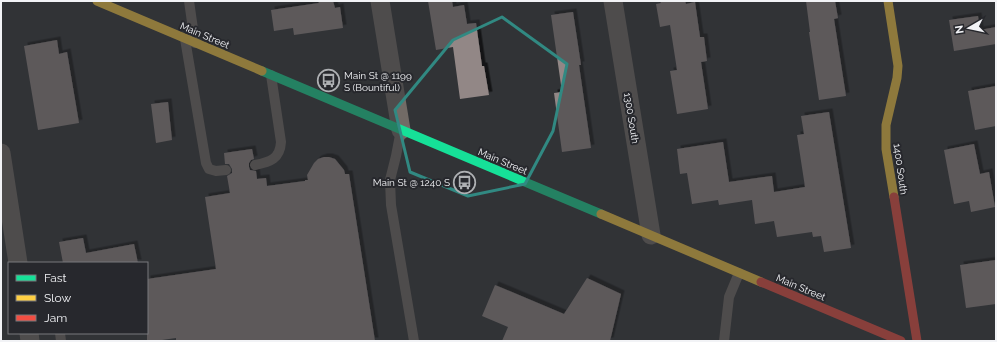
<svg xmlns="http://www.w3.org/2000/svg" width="997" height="342" font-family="Raleway,sans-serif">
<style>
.building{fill:#928786;filter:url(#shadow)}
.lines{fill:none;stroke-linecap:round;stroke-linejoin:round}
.lane{stroke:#726b66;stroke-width:10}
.street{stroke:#726b66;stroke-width:19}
.fast{stroke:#16e098;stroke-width:9}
.slow{stroke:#ffcf43;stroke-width:9}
.jam{stroke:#f24e42;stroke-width:9}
.marked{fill:none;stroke:#318982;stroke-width:3;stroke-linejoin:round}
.labels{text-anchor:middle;stroke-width:4;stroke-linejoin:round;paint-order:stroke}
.street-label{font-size:10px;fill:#f2f3f6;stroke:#27282d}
.poi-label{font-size:10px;fill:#f2f3f6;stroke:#27282d;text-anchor:start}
</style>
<defs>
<filter id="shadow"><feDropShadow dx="3.5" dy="-3.5" stdDeviation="0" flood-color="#0009"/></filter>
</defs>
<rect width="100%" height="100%" fill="#313336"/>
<!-- building -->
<path class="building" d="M318,1H333L335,8L340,7L343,28L294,35L293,28L274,31L271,10L319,3Z
M428,1H452L453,7L464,5L467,24L476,23L482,66H484L489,95L460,99L453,47L436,50Z
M660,1H685L686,4L695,2L700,37H704L707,61L701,62L708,109L677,114L670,71L677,70L670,25L660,27L656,4L661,3Z
M806,1H835L838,18L834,19L846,96L819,100L809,32H810Z
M573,12L581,65H579L591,148L562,152L554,93L562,92L551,15Z
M978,16L980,30L996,27V44L954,51L949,20Z
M57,40L59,54L67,52L79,123L38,130L24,46Z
M996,86V126L975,130L968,91Z
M168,102L172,140L156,143L151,104Z
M829,112L851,248L824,252L821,236L813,237L812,232L777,237L774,221L755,224L752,200L719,205L718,200L692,204L687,173L680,174L677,149L723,142L729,182L772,176L774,192L805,187L797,135L804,134L801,116Z
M974,144L980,174L989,172L995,207L971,212L969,201L954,204L944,150Z
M252,149L254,159L251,160L249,163V167L250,170L256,171L257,179L266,178L267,186L305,181V180H308L307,175L314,163L318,159L324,157H329L335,159L344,170L345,174H349L375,341H176V338L155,341H147V279L216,269L205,197L230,193L227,176L232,173V169L229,164H225L224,153Z
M83,238L86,253L134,244L138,263H63L59,242Z
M996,260V304L966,308L960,265Z
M587,278L621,294L610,341H502L508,327L482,316L495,285L564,314Z"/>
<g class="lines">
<!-- lane -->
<path class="lane" d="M189,1L195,43
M185,39L206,163L209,169L216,171L226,170
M401,130L396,156L390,180L391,205L414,341
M255,165C270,162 280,159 281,142L271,75
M60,333L61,341
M724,341L729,297L739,273"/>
<!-- street -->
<path class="street" d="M380,1L401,130
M613,1L651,235
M1,153L18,263
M29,333L30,341"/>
<!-- fast -->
<path class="fast" d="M262,71L601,214"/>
<!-- slow -->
<path class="slow" d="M97,1L262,71
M888,1L898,66L897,78L886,125V149L894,197
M601,214L761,282"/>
<!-- jam -->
<path class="jam" d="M894,197L917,341
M761,282L901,341"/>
</g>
<!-- marked area -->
<path d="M0 0H997V342H0ZM502,17L567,64L553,131L525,184L468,196L410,172L395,110L453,40Z" fill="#313336" fill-opacity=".55" fill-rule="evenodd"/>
<path class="marked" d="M502,17L567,64L553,131L525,184L468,196L410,172L395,110L453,40Z"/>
<!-- icons -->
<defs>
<symbol id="bus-ring" viewBox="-11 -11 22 22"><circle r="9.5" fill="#27282d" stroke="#aeb0b3" stroke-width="1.5"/><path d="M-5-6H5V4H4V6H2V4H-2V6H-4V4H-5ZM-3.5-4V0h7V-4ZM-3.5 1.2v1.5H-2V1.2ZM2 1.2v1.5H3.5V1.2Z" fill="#aeb0b3"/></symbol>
</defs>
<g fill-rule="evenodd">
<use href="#bus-ring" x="316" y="68" width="25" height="25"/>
<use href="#bus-ring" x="452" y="170" width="25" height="25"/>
</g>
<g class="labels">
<!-- street labels -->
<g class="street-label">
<text transform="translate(205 35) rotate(23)" y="4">Main Street</text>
<text transform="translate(632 118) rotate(81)" y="4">1300 South</text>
<text transform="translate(503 161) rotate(23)" y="4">Main Street</text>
<text transform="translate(901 169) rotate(82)" y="4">1400 South</text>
<text transform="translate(801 287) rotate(23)" y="4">Main Street</text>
</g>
<!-- poi labels -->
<g class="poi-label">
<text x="344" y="79">Main St @ 1199<tspan x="344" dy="12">S (Bountiful)</tspan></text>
<text x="450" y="186" text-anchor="end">Main St @ 1240 S</text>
</g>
</g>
<!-- border -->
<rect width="997" height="342" fill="none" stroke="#f2f3f6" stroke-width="4"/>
<!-- legend -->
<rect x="8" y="262" width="140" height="72" fill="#27282d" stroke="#78797d"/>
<rect x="16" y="275" width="20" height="6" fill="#16e098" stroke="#78797d"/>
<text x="44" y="282" font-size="12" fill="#f2f3f6">Fast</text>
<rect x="16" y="295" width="20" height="6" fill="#ffcf43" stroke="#78797d"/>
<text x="44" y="302" font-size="12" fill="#f2f3f6">Slow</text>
<rect x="16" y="315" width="20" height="6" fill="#f24e42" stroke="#78797d"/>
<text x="44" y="322" font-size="12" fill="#f2f3f6">Jam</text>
<!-- north arrow -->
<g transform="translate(969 28) rotate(261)" stroke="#27282d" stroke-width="3" paint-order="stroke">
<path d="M0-3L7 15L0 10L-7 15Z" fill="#f2f3f6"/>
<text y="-6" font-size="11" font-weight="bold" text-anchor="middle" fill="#f2f3f6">N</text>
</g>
</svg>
